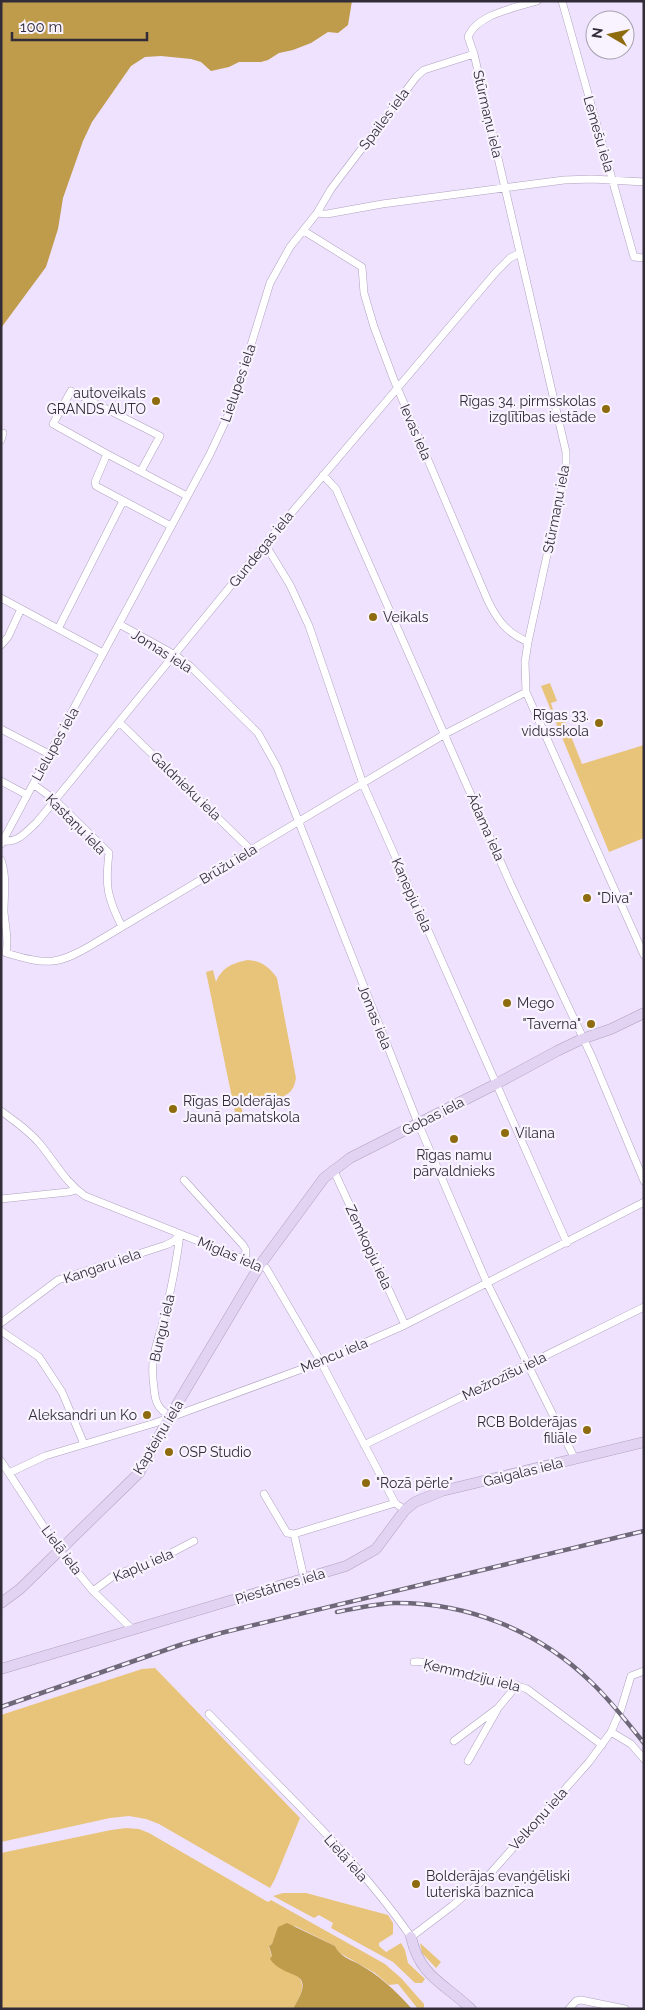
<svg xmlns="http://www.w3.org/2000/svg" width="645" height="2010" font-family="Raleway,sans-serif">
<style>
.green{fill:#e8c47a}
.water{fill:#bf9b4c}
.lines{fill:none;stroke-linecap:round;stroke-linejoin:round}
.street-casing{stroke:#aea2bd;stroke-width:8}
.secondary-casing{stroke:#aea2bd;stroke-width:11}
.street{stroke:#fff;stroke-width:7}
.secondary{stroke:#e3d3f3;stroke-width:10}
.rail-casing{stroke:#6f6879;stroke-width:4.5}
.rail{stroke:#f8f3ff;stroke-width:2.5;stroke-dasharray:8;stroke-linecap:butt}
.poi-dot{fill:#8e6b0f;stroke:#f8f3ff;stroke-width:2}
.labels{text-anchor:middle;stroke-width:4.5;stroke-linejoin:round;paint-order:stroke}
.street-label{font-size:14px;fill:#312c37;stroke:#f8f3ff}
.poi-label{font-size:14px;fill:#312c37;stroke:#f8f3ff;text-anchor:start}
</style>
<rect width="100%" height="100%" fill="#efe2ff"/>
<!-- green -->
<path class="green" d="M550,683L557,701L551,703L554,713L561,711L582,764L644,745V838L609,852L541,686Z
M248,960C262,961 269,967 277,978L296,1078C295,1083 294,1088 290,1092C281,1101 250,1104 240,1098L243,1115L236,1117L206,972L213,970L216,982C222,967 233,963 248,960Z
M155,1668L300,1818L275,1879L270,1888L159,1824L146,1819L129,1816L110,1818L1,1842V1715L142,1669Z
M126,1828L139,1829L149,1833L268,1902L271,1900L385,1964L401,1978L424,2004V2009H418L398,1984L389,1985L375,1973L338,1952L335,1946L295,1926L275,1938L272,1944L269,1946C273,1982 322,1962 293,2009H1V1853L111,1830Z
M283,1893H306L388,1915L393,1923V1934L379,1943V1946L386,1952L401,1943L405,1950L408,1963L425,1979L422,1983H415L393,1962L331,1928L333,1923L319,1915L314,1918L273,1896Z
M420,1943L441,1962L436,1968L422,1953Z"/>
<!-- water -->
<path class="water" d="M1,1H352L348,25L338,33L328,32L311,43L293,50L279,53L268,60L261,62H239L229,67L211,71L201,62L191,59L161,56L145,57L131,66L92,122L83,141L63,198L58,229L46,267L1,328Z
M287,1923L335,1946C339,1955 348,1959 357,1963C379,1975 395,1990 412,2009H293C319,1966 286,1982 270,1959L272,1956L269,1946L272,1944L278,1927Z"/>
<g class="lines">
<defs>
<path id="street" d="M537,1C515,8 477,14 468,37L474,54L566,452V468L528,642L525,662L526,692L644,955
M562,1L634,257L644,258
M317,213L331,189L417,76L424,70L474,54
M304,231L362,267L364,293L374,327L394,380L488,601C498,621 507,633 528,642
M1,440L3,433
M107,454L187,496
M141,471L160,436L71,391L53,424L107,454L95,482L96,486L171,526
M323,475L336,489L510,883L592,1057L644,1181
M265,544L290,585L309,626L363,784L567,1243
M1,598L103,653
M119,624L175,655L190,666L258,733L277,767L418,1123L487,1283L575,1459
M58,629L123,501
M1,645L8,637L21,609
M119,722L251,850
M1,729L49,754
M1,781L27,795
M33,784L55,800L109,853C105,886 107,897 122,927
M3,841C18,843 26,832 37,822L265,544L496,272L510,258L520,253
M1,844L210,454L232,407L270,283L290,247L317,213L327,214L382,204L564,180L592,179L644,182
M1,860C7,877 4,895 4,912C5,926 9,939 6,953C47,965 57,966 95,943L445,734L526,692
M1,1111C15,1121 29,1131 40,1144C55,1162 65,1182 85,1196L266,1268L321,1362L395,1503
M333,1169L405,1325
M184,1180L243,1245L246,1250L245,1260
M1,1199L68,1192L76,1190
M1,1323L58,1280L166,1245L174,1241L180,1234
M1,1331L39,1357L62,1392L84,1444
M170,1416C158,1409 155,1402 154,1388C149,1353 159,1342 166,1310C172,1285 177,1259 180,1234
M364,1445L644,1307
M1,1461L59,1550L93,1591L133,1630
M9,1473L45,1456L155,1423L321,1362L405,1325L644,1202
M264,1494L287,1533L294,1534L395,1503L405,1510
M294,1534L304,1578
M93,1591L116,1574L150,1564L194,1541
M414,1662C430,1660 441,1670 455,1674C478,1681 504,1680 527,1689L602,1745
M209,1714C276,1784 356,1857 411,1937L452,1906L489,1875L589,1762L611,1732L621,1709L631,1676L644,1671
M611,1732L631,1744L644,1759
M454,1741L498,1708L517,1685
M468,1761L497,1710
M569,2009L576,2001L581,2000L625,2009"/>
<path id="secondary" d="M1,1603L20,1589L139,1473L170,1416L260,1265L324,1178L350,1158L496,1084L557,1051L582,1039L611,1029L644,1013
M1,1669L346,1566L376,1549L405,1510L415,1502L442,1491L644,1442
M411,1937C420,1977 444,1983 471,2009"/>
</defs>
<!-- street casing -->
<use href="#street" class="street-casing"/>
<!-- secondary casing -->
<use href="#secondary" class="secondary-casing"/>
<!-- street -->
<use href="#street" class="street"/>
<!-- secondary -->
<use href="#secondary" class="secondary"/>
<defs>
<path id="rail" d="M337,1612C356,1608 375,1604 394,1603C467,1602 539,1631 591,1682C610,1700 627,1722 644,1743
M1,1707L180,1645L221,1633L644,1531"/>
</defs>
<!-- rail casing -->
<use href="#rail" class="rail-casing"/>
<!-- rail -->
<use href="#rail" class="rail"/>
</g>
<!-- markers -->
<g class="poi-dot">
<circle cx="156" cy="401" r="5"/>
<circle cx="606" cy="409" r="5"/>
<circle cx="373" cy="617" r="5"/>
<circle cx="599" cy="723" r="5"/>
<circle cx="587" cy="898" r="5"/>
<circle cx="507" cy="1003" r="5"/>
<circle cx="591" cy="1024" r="5"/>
<circle cx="173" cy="1109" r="5"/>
<circle cx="505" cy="1133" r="5"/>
<circle cx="454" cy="1139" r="5"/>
<circle cx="147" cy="1415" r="5"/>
<circle cx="587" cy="1430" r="5"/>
<circle cx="169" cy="1452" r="5"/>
<circle cx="366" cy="1483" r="5"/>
<circle cx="416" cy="1884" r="5"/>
</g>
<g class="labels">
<!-- street labels -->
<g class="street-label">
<text transform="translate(488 114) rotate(77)" y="5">Stūrmaņu iela</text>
<text transform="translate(384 119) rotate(-53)" y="5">Spailes iela</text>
<text transform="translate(599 134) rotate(74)" y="5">Lemešu iela</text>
<text transform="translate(238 383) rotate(-71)" y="5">Lielupes iela</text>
<text transform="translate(416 432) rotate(67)" y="5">Ievas iela</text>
<text transform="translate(556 509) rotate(-79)" y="5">Stūrmaņu iela</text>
<text transform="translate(261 549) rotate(-51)" y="5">Gundegas iela</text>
<text transform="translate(162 651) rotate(32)" y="5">Jomas iela</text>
<text transform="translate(55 744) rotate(-61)" y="5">Lielupes iela</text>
<text transform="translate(186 786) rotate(44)" y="5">Galdnieku iela</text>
<text transform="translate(76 824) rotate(45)" y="5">Kastaņu iela</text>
<text transform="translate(486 827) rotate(66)" y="5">Ādama iela</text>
<text transform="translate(228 864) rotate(-31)" y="5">Brūžu iela</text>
<text transform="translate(412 895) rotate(66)" y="5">Kaņepju iela</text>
<text transform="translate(375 1017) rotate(68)" y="5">Jomas iela</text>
<text transform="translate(433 1116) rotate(-27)" y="5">Gobas iela</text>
<text transform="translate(369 1247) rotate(65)" y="5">Zemkopju iela</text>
<text transform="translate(230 1254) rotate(23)" y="5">Miglas iela</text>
<text transform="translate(102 1266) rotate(-19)" y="5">Kangaru iela</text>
<text transform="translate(162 1328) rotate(-77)" y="5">Bungu iela</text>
<text transform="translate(334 1355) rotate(-22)" y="5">Mencu iela</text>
<text transform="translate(504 1376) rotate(-26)" y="5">Mežrozīšu iela</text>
<text transform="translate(158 1437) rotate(-59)" y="5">Kapteiņu iela</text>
<text transform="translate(523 1472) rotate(-14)" y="5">Gaigalas iela</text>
<text transform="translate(62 1550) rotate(53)" y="5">Lielā iela</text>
<text transform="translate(143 1565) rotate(-23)" y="5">Kapļu iela</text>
<text transform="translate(280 1586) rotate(-17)" y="5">Piestātnes iela</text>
<text transform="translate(472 1675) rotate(14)" y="5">Ķemmdziju iela</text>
<text transform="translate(538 1819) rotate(-48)" y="5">Velkoņu iela</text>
<text transform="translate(346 1858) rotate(48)" y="5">Lielā iela</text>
</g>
<!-- poi labels -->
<g class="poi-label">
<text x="146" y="398" text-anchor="end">autoveikals<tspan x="146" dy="16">GRANDS AUTO</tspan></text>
<text x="596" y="406" text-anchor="end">Rīgas 34. pirmsskolas<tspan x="596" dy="16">izglītības iestāde</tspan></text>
<text x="383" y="622">Veikals</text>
<text x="589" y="720" text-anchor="end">Rīgas 33.<tspan x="589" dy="16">vidusskola</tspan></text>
<text x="597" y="903">"Diva"</text>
<text x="517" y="1008">Mego</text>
<text x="581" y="1029" text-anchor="end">"Taverna"</text>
<text x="183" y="1106">Rīgas Bolderājas<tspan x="183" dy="16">Jaunā pamatskola</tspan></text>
<text x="515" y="1138">Vilana</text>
<text x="454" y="1160" text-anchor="middle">Rīgas namu<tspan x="454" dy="16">pārvaldnieks</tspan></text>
<text x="137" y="1420" text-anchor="end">Aleksandri un Ko</text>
<text x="577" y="1427" text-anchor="end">RCB Bolderājas<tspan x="577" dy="16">filiāle</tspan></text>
<text x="179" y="1457">OSP Studio</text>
<text x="376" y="1488">"Rozā pērle"</text>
<text x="426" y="1881">Bolderājas evaņģēliski<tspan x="426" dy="16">luteriskā baznīca</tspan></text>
</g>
</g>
<!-- border -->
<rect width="645" height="2010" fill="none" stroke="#312c37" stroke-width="5"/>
<!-- north arrow -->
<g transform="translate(610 35) rotate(279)"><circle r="24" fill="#f8f3ff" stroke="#a8a3af"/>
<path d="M0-4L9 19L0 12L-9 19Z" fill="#8e6b0f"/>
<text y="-8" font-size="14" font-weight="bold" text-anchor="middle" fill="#312c37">N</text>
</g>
<!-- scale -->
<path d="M12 32v8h135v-8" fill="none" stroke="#312c37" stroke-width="2.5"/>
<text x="20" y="32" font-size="15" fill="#312c37" stroke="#f8f3ff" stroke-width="4" paint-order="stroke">100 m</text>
</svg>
